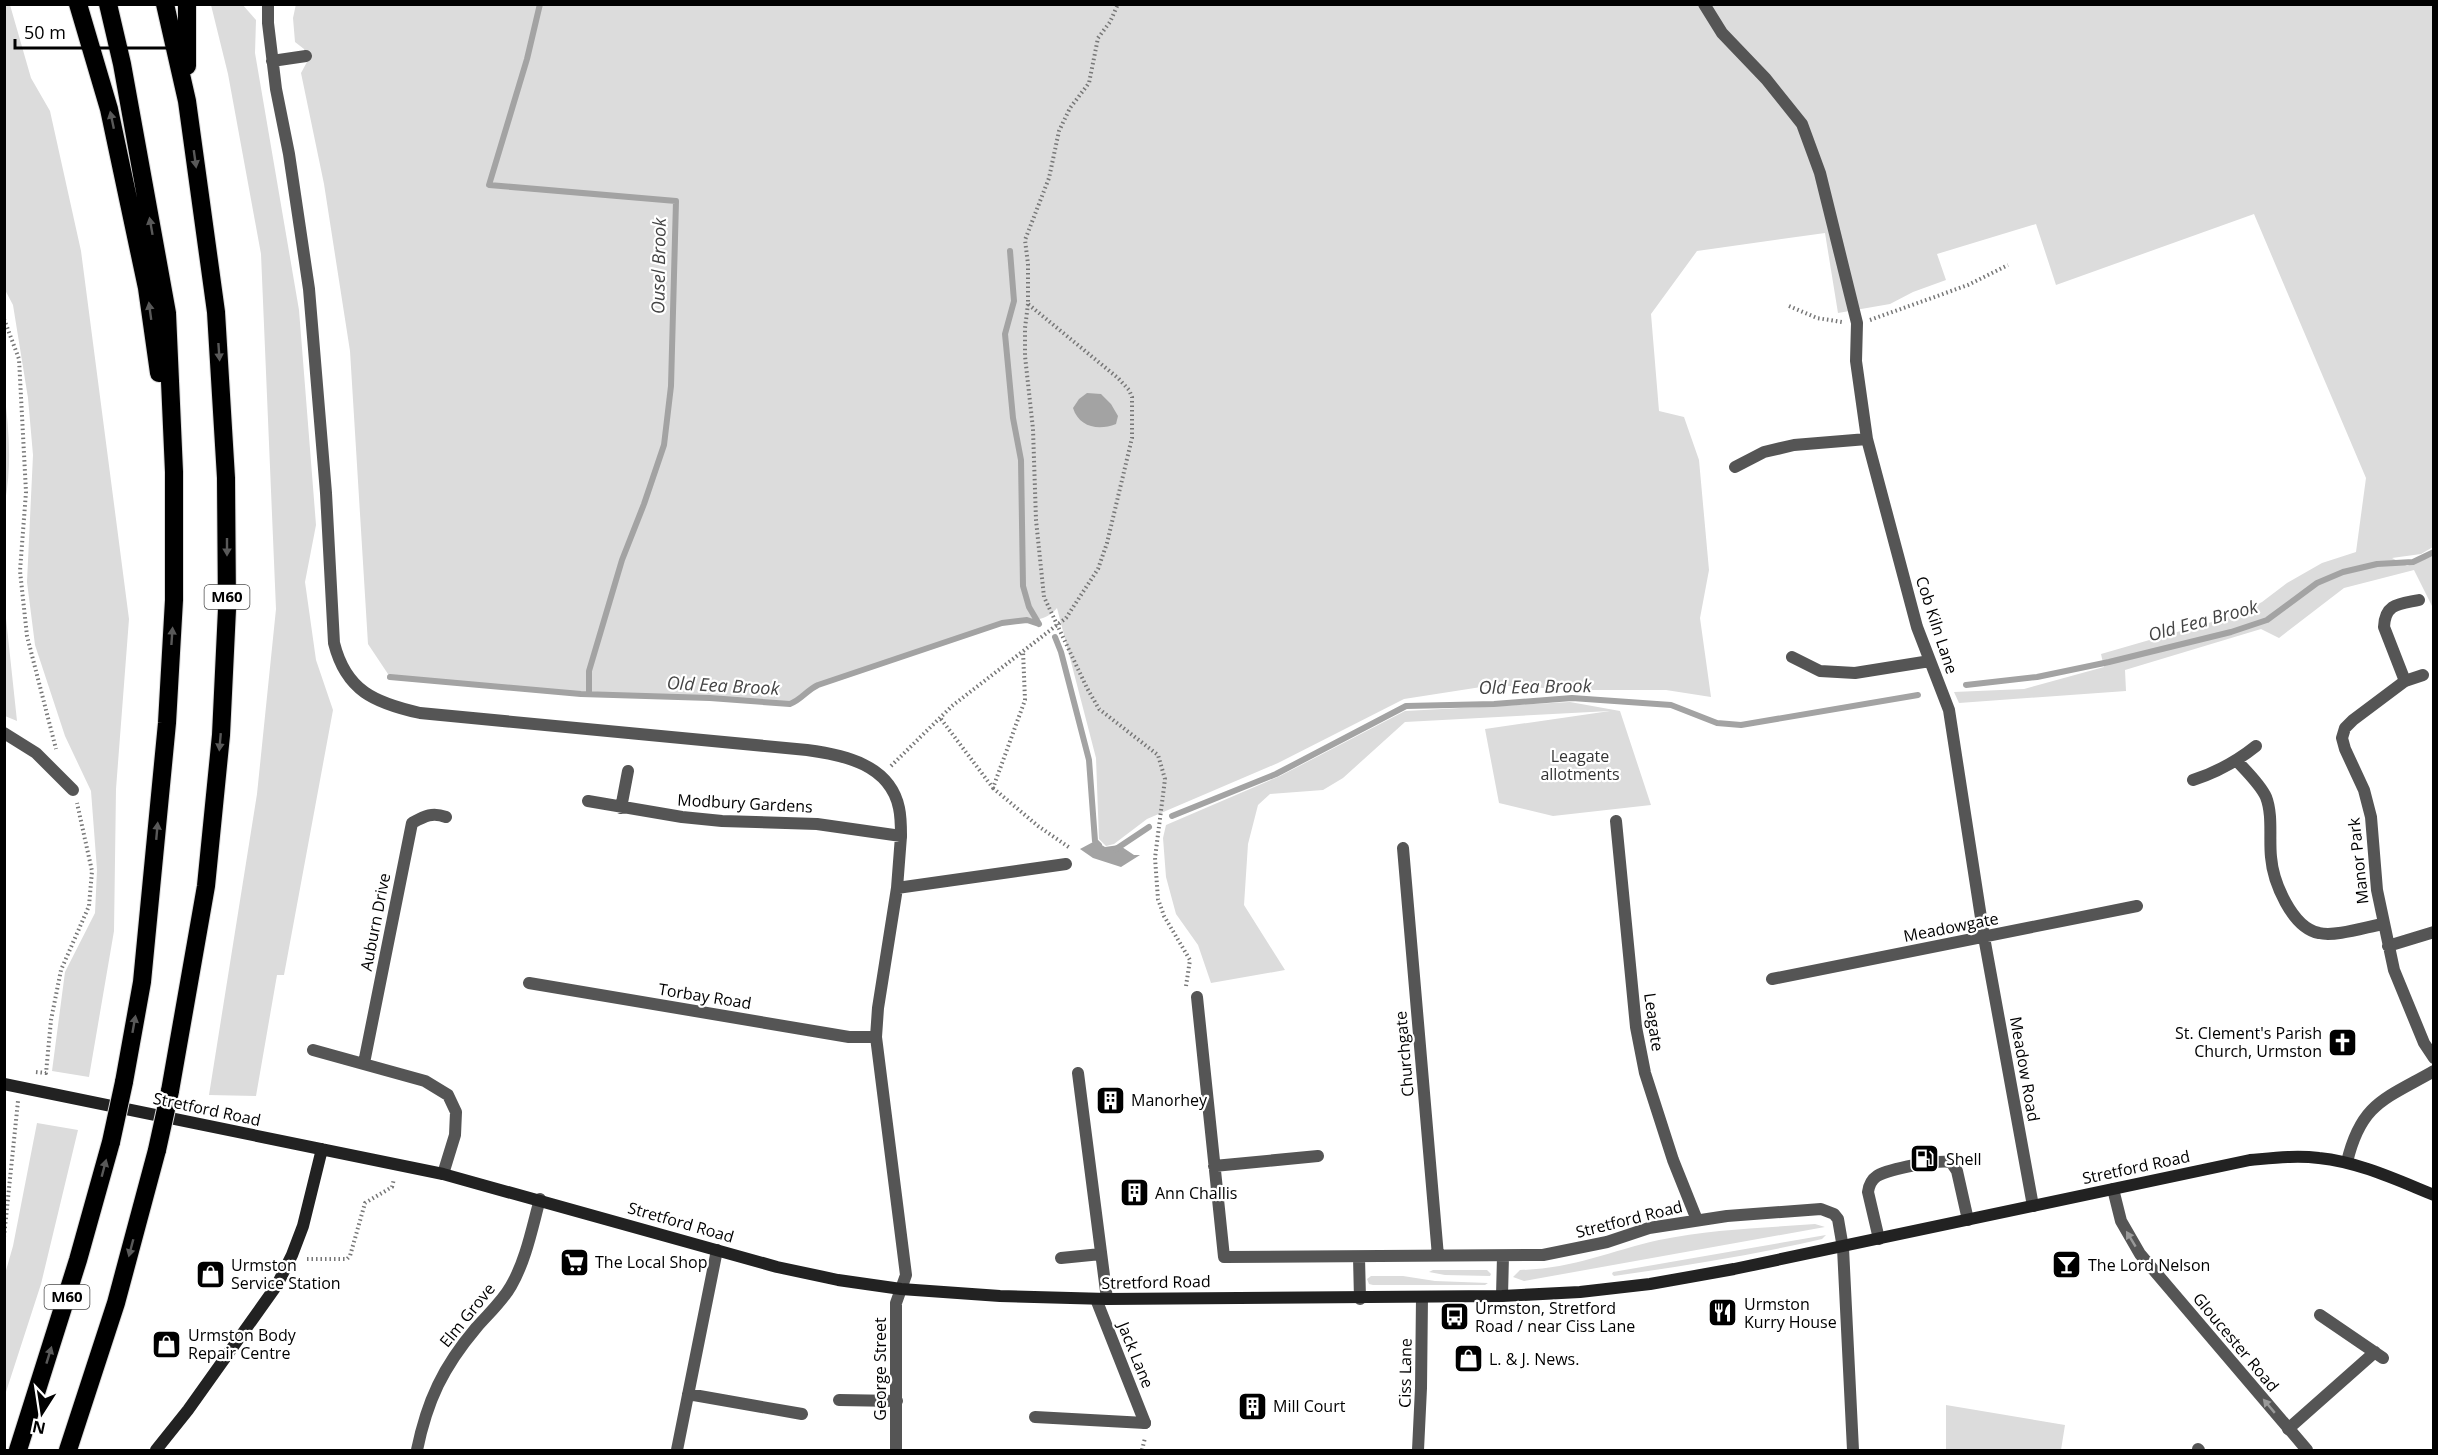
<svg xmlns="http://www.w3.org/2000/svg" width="2438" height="1455" font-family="'Open Sans',sans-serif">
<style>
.green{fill:#dcdcdc}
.water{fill:#a3a3a3}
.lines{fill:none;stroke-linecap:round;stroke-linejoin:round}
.stream{stroke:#a3a3a3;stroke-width:6}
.highway-casing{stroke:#dbdbdb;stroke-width:20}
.path{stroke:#777;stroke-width:4;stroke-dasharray:1.5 3;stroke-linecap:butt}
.lane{stroke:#555;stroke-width:12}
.street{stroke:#555;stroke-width:12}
.secondary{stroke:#222;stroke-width:12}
.highway{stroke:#000;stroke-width:18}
.highway-bridge-casing{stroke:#dbdbdb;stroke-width:20;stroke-linecap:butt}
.highway-bridge{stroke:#000;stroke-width:18}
.oneway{fill:#595959}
.oneway2{fill:#999}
.labels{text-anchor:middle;stroke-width:4.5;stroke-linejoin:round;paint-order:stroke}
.shield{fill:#fff;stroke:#4c4c4c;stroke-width:1.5}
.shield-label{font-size:15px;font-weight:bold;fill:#000}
.street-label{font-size:16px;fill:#000;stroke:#fff}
.park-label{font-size:16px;fill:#333;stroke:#fff}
.poi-label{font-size:16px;fill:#000;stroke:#fff;text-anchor:start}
.water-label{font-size:18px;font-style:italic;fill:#444;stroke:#fff}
</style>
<rect width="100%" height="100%" fill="#fff"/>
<!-- green -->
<path class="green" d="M242,4L256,20L255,53L299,310L316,525L305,582L316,660L333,710L284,975H277L256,1096L209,1095L257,794L276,609L261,254L228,74L211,5Z
M296,4L2433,5V547L2421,554L2392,558L2407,566L2433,556V608L2414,570L2344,588L2279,638L2261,629L2125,670L2126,691L1959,703L1954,692L2024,689L2104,667L2101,654L2236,615L2262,602L2287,583L2322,563L2356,552L2366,478L2254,214L2056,285L2036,224L1937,254L1946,280L1913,292L1890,304L1838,313L1825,233L1697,251L1651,314L1659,411L1684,417L1699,460L1709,570L1700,618L1711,697L1666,690H1576L1494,685L1404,699L1278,763L1147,819L1114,844L1106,846L1099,839L1096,758L1057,608C1042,626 1023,618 1002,623L818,685C807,690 801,700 790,704L710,698L581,694L390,677L368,644L350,351L324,184L301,73L307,62L304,49L295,42L293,18Z
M10,5L31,78L50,111L81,251L129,619L116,789L114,931L89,1077L52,1071L65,972L95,913L97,870L91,791L65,736L35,645L27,582L33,455L28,398L13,305L4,288V5Z
M4,390C9,429 12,464 5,502Z
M5,609L17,721L5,716Z
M1570,702L1620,711L1651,805L1553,816L1499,803L1485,729L1610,711L1405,722L1343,778L1323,790L1270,794L1258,805L1248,844L1244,905L1285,970L1211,983L1198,945L1176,914L1166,877L1163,838L1166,825L1280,776L1405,711Z
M37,1123L78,1130L41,1284L5,1395V1274L13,1246Z
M1815,1224L1825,1227L1524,1281L1513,1277L1520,1270C1572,1269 1610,1251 1659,1240C1711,1229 1763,1228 1815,1224Z
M1826,1235L1822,1239C1753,1255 1684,1266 1614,1276L1612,1274L1613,1272Z
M1433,1270H1487L1491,1274L1490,1276L1445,1275L1429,1272Z
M1371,1276H1403L1435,1281L1488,1283L1485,1285H1373L1369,1284L1367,1279Z
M1946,1405L2065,1425L2061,1450H1946Z"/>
<!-- water -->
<path class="water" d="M1087,393L1101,394L1111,404L1118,416L1116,424C1098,431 1079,427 1073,408L1079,399Z
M1095,841L1105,847L1119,845L1134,855H1140L1121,867L1093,858L1080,849Z"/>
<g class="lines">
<!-- stream -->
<path class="stream" d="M540,4L527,59L489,185L676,201L671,386L664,445L644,504L622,560L589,671V694
M1010,251L1014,301L1005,334L1013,418L1021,460L1023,586L1029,607L1039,624
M1055,637L1061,652L1089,760L1095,841L1099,845
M390,677L581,694L710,698L790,704C801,700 807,690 818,685L1002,623L1027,620L1039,624
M1966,685L2037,677L2109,662L2231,632L2267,620L2317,583L2343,572L2377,564L2413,562L2434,552
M1172,816L1276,774L1406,706L1494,704L1572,698L1671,705L1717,723L1741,725L1918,695
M1116,849L1149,827"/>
<defs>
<path id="highway" d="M78,4L109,109L147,288L159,373
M108,4L122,64L167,313L174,472V600L167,723L142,982L124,1082
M165,4L187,101L216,312L226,478L227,609L221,735L206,886L170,1091
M187,4V66
M18,1450L78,1260L111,1142
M68,1450L116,1303L157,1150"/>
</defs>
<!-- highway casing -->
<use href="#highway" class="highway-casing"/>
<!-- path -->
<path class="path" d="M1028,304L1025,328V356L1033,429L1036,520L1044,597L1087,688L1099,709L1158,755L1165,779L1155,858L1158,899L1164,916L1190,960L1186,986
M1789,306L1817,318L1842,322
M4,319L19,359L26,492L20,571L27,636L56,749
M1870,320L1968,285L2008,265
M941,719L993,788L1025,700L1023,651
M891,766L952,706L1066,618L1098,569L1107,543L1132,438V397L1129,390L1118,378L1028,304V264L1025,240L1049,178L1059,131L1070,108L1089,83L1098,38L1110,22L1118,4
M993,788L1038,826L1070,848
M36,1072L46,1073L51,1020L61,970L89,906L92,871L77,803
M4,1237L18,1101
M307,1259H347L350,1256L365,1203L392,1187L394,1179
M1142,1450L1145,1438"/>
<!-- lane -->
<path class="lane" d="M268,4V23L276,89L289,154L309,289L326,493L334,643C346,691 375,703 420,713L807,750C845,755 890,765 899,808C901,817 901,827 901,836
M1704,4L1722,33L1766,79L1802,124L1820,173L1857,323L1856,361L1867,439L1917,627L1949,710L1984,937
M272,61L306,56
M1735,467L1764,452L1794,445L1867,439
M1792,657L1820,671L1855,673L1930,661
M2405,681L2384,627C2385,603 2400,604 2419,600
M1078,1073L1107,1299
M1879,1239L1868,1192C1869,1185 1871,1180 1877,1176C1891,1168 1937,1160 1951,1162L1957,1171L1968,1220
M1061,1258L1101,1254
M2320,1315L2383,1358
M839,1400L897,1401
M1035,1417L1145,1423
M2288,1429L2375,1352
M2198,1449L2199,1450"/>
<!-- street -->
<path class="street" d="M2423,675L2405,681L2353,720L2345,728L2342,738L2345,749L2364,790L2371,817L2377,890L2394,970L2424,1043L2434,1058
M4,733L36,753L73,790
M2237,761C2247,772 2260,784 2266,797C2273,815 2269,838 2271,857C2273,882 2292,928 2319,933C2335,937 2366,927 2383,924
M2193,780C2218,772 2236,762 2256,746
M588,801L682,817L722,821L817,824L901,836L897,888L878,1008L876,1037L906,1275L896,1303V1450
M621,808L628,771
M1616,821L1636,1027L1645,1073L1673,1160L1697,1220
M1403,848L1438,1256
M897,888L1066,864
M1984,937L2033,1206
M2388,946L2434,932
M1772,979L2137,906
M529,983L849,1037H876
M1197,997L1224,1257L1543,1255L1607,1242L1649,1228L1727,1216L1821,1209L1834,1214L1838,1219L1843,1248L1853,1450
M313,1050L425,1081L448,1095L456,1112L455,1135L443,1174
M364,1063L412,823C425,816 432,812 446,817
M2347,1162C2361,1103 2385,1099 2434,1071
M1214,1166L1318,1156
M2113,1189L2121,1221L2140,1254L2307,1450
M1359,1257L1360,1299
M1502,1296L1503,1256
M1096,1299L1145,1423
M688,1394L802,1414
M417,1450C427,1401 443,1367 476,1328C488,1314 502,1302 511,1286C526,1260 532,1228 540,1199
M677,1450L717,1250
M1418,1450L1421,1388L1422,1297"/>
<!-- secondary -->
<path class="secondary" d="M4,1084L443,1174L777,1267L838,1280L901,1289L1000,1296L1107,1299L1502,1296L1580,1292L1650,1284L1734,1269L2250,1160C2273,1158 2296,1155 2319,1158C2359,1162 2397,1180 2434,1195
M156,1450L188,1410L277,1285L292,1255L303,1226L322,1149"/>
<!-- highway -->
<use href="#highway" class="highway"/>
<defs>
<path id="highway-bridge" d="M111,1142L124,1082
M157,1150L170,1091"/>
</defs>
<!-- highway-bridge casing -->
<use href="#highway-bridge" class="highway-bridge-casing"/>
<!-- highway-bridge -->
<use href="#highway-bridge" class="highway-bridge"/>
</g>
<!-- one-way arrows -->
<defs><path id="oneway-solid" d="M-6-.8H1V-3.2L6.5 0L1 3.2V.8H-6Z" transform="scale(1.5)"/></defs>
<g class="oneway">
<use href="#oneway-solid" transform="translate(112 120) rotate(-102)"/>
<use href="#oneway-solid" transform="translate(195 159) rotate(82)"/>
<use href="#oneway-solid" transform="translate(151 226) rotate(-100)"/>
<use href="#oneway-solid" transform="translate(150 311) rotate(-98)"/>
<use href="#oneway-solid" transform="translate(219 352) rotate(86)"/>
<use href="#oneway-solid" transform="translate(227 547) rotate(90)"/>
<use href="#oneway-solid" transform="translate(172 636) rotate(-86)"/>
<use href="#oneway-solid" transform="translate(220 742) rotate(95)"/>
<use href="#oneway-solid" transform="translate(157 831) rotate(-85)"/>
<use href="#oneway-solid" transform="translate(134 1024) rotate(-80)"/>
<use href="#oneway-solid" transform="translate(104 1168) rotate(-75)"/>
<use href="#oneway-solid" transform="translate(131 1248) rotate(105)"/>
<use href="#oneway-solid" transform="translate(49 1355) rotate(-73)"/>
</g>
<g class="oneway2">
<use href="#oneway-solid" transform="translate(2131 1239) rotate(-121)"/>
<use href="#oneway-solid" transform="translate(2269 1406) rotate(-130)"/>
</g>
<!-- icons -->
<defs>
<symbol id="church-square" viewBox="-11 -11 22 22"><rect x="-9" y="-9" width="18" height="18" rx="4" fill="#000" stroke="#fff"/><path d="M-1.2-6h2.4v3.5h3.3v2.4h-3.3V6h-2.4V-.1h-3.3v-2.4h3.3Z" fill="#fff"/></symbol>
<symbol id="building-square" viewBox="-11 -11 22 22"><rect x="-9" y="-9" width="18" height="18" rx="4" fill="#000" stroke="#fff"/><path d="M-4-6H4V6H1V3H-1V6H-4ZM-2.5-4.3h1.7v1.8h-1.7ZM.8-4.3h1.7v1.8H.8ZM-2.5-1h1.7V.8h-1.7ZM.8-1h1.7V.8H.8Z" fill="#fff"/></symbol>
<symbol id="fuel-square" viewBox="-11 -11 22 22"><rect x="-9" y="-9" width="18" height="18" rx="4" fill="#000" stroke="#fff"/><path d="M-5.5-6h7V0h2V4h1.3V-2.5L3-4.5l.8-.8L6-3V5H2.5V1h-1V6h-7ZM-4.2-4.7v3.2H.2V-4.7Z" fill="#fff"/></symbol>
<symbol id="supermarket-square" viewBox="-11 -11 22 22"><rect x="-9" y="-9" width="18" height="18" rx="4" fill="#000" stroke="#fff"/><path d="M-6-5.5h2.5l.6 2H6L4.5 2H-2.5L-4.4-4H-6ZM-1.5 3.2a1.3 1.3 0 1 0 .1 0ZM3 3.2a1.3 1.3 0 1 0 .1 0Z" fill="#fff"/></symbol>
<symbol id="bar-square" viewBox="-11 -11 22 22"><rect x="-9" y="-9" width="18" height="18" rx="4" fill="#000" stroke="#fff"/><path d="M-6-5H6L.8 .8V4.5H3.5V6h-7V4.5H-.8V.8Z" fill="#fff"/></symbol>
<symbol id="shop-square" viewBox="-11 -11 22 22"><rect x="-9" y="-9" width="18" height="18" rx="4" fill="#000" stroke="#fff"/><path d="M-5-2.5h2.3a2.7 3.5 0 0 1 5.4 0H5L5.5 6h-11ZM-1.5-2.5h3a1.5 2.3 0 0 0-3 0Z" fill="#fff"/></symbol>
<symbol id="restaurant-square" viewBox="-11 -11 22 22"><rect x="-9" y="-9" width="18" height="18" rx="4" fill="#000" stroke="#fff"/><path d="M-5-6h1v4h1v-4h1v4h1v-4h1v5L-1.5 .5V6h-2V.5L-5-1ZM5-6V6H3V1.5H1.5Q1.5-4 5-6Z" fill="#fff"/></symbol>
<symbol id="bus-square" viewBox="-11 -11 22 22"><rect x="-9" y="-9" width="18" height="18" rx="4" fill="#000" stroke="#fff"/><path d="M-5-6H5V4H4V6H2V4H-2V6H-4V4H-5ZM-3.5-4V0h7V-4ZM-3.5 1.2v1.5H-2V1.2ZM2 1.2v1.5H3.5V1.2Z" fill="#fff"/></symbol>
</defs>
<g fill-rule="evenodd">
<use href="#church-square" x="2326" y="1026" width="33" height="33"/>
<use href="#building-square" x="1094" y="1084" width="33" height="33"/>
<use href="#fuel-square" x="1908" y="1142" width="33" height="33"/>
<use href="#building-square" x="1118" y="1176" width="33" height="33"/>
<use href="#supermarket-square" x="558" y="1246" width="33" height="33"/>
<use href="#bar-square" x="2050" y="1248" width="33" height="33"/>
<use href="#shop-square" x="194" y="1258" width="33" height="33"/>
<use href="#restaurant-square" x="1706" y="1296" width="33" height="33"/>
<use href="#bus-square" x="1438" y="1300" width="33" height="33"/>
<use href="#shop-square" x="150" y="1328" width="33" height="33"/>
<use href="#shop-square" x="1452" y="1342" width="33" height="33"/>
<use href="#building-square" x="1236" y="1390" width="33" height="33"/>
</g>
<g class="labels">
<!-- shield labels -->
<g class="shield">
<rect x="204.5" y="585" width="45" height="24" rx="4.5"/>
<rect x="44.5" y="1285" width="45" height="24" rx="4.5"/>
</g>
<g class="shield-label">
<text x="227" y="602">M60</text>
<text x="67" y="1302">M60</text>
</g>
<!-- street labels -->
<g class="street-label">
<text transform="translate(1937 625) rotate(72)" y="6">Cob Kiln Lane</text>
<text transform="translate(745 803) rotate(3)" y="6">Modbury Gardens</text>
<text transform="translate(2358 861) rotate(-96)" y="6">Manor Park</text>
<text transform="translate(375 922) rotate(-79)" y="6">Auburn Drive</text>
<text transform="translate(1951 927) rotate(-11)" y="6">Meadowgate</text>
<text transform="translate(705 996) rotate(9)" y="6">Torbay Road</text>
<text transform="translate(1654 1022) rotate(82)" y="6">Leagate</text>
<text transform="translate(1404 1054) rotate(-95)" y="6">Churchgate</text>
<text transform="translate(2025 1069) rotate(80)" y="6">Meadow Road</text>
<text transform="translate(207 1109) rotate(12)" y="6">Stretford Road</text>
<text transform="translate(2136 1167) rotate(-12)" y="6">Stretford Road</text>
<text transform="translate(1629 1219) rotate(-14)" y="6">Stretford Road</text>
<text transform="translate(681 1222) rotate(16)" y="6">Stretford Road</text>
<text transform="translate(1156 1282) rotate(-1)" y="6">Stretford Road</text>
<text transform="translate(467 1315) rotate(-51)" y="6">Elm Grove</text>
<text transform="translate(2236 1342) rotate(50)" y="6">Gloucester Road</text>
<text transform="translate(1136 1355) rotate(68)" y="6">Jack Lane</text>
<text transform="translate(880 1369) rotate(-90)" y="6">George Street</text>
<text transform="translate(1405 1373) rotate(-89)" y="6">Ciss Lane</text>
</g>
<!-- park labels -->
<g class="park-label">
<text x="1580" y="762">Leagate<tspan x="1580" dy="18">allotments</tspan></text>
</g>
<!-- poi labels -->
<g class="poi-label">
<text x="2322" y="1039" text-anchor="end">St. Clement's Parish<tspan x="2322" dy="18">Church, Urmston</tspan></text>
<text x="1131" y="1106">Manorhey</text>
<text x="1946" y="1165">Shell</text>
<text x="1155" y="1199">Ann Challis</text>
<text x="595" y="1268">The Local Shop</text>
<text x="231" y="1271">Urmston<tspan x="231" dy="18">Service Station</tspan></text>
<text x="2088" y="1271">The Lord Nelson</text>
<text x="1744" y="1310">Urmston<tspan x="1744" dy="18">Kurry House</tspan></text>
<text x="1475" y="1314">Urmston, Stretford<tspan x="1475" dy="18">Road / near Ciss Lane</tspan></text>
<text x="188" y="1341">Urmston Body<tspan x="188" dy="18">Repair Centre</tspan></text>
<text x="1489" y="1365">L. &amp; J. News.</text>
<text x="1273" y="1412">Mill Court</text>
</g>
<!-- water labels -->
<g class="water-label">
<text transform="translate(659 266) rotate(-89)" y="6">Ousel Brook</text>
<text transform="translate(2203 621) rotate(-15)" y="6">Old Eea Brook</text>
<text transform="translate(723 686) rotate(3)" y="6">Old Eea Brook</text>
<text transform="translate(1535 687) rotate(-1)" y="6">Old Eea Brook</text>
</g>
</g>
<!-- border -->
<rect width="2438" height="1455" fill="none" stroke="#000000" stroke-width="12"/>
<!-- north arrow -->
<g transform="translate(42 1413) rotate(192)" stroke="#ffffff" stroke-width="4.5" paint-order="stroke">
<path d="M0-4.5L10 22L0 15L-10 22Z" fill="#000000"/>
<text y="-9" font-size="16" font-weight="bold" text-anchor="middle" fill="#000000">N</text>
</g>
<!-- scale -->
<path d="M15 39v9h153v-9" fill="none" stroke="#000000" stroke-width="3"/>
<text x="24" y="39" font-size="18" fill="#000000" stroke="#ffffff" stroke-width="4.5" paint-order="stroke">50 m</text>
</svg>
